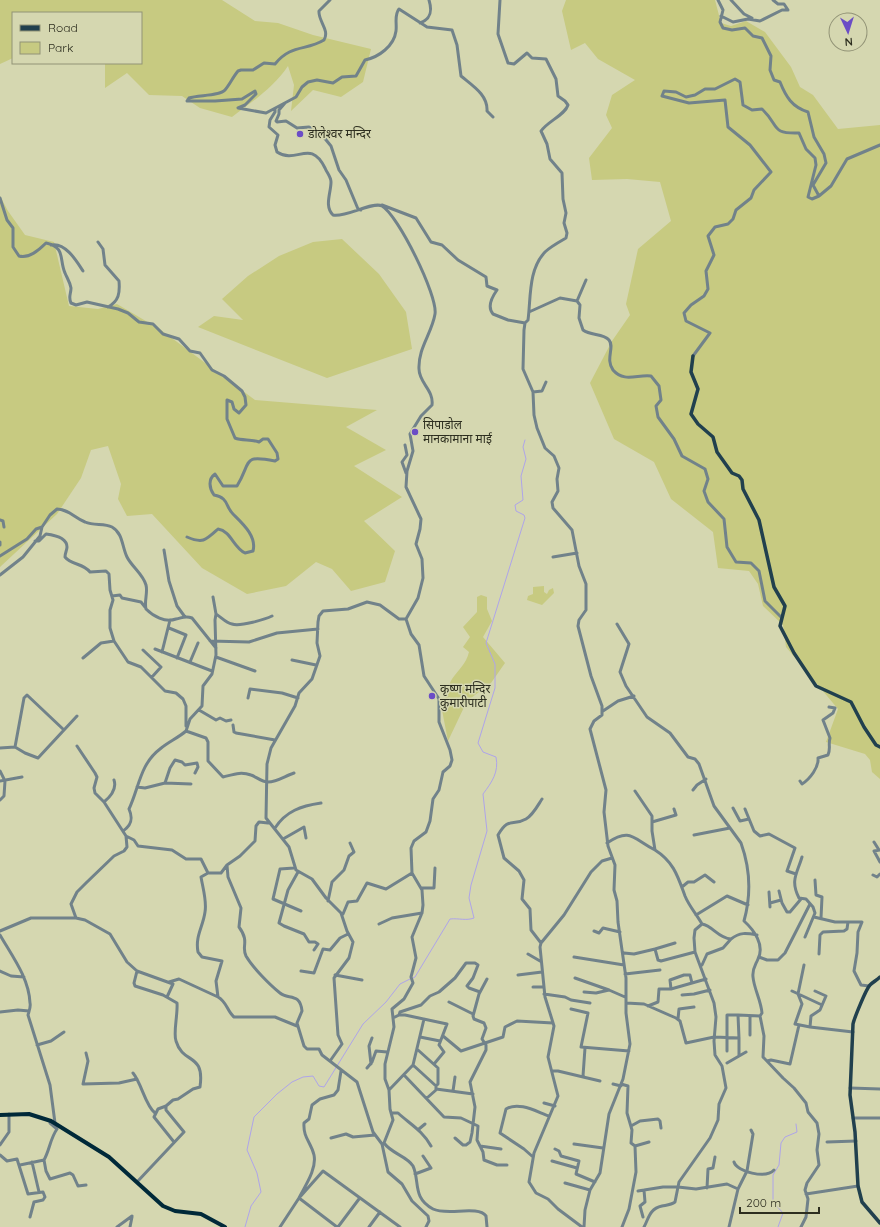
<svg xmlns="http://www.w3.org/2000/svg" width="880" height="1227" font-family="Quicksand,'Noto Sans Devanagari',sans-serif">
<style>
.green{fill:#c7ca81}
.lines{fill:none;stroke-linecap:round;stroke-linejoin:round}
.stream{stroke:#aea4ea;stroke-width:1}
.minor{stroke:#71828a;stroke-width:3}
.major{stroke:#21404e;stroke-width:3.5}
.highway{stroke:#002939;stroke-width:4}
.poi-dot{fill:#6b4dc6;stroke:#d5d7b0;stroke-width:1.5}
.labels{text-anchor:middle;stroke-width:3;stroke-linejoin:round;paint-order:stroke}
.poi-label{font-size:12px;fill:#2d2e1f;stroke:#d5d7b0;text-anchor:start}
</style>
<rect width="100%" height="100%" fill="#d5d7b0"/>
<!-- green -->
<path class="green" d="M0,0H222L255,21L278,23L313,35L371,49L363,82L341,97L313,90L291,111L294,85L288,66C273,88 253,101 232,117L200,108L182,96L149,95L127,73L105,88V63H141V13H13V58L0,64Z
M566,0H715L721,23L731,26L746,21L765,32L791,67L800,87L813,95L838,129L880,125V779L872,772L870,760L865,754L826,742L838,709L786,647L783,625L763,606L758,584L749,571L718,568L713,532L671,499L654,462L614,439L590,383L612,341L630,315L626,304L638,249L671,221L660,182L627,179L592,180L589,158L612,128L606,115L612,95L635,80L598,59L585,43L571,50L562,11Z
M0,196L8,211L25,235L54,242L69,306L98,309L117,304L161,330L255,400L377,410L346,427L386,450L354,466L402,497L364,521L395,551L385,582L351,591L332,569L316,562L286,586L247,594L202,568L152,514L127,516L118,499L121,484L108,446L91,450L81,478L57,514L0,567Z
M342,239L379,274L406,312L412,349L327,378L198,327L214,316L243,320L222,299L248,276L279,256L313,242Z
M544,586V592L547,594L549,590L553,588L554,593L542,605L527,600L528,596L533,594V587Z
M481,595L487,597V609L492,621L483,637L505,663L491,683L467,701L448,741L441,705C448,697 447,687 452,679C459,669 466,664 469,652L463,647L470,637L463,627L477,612V597Z"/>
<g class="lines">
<!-- stream -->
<path class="stream" d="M413,978L415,977L450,919C459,918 466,921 474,918L469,898L471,885L487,831L483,794C492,782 499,772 496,757L483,752L478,743L495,688V664L486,643L525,518L524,515L516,511L515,505L523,500L521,476L526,459L523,447L525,440
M245,1227L251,1206L261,1192L257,1173L247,1150L254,1117L277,1094L292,1082L303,1077L313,1076L319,1086L324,1087L363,1024L386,1002L400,984L410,979
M778,1227L783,1213L773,1202V1175L779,1165L781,1143L785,1137L797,1132L796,1124"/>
<!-- minor -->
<path class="minor" d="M330,0L319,11C318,21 330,30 324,40C306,51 291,44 275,64L264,63L253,70H241L238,71C233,77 230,84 225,90C220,96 198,95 189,98L187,101H215L242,99L255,91L256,94L245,105L238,108L266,113L296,97L302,87L308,82L317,80L333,83L342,77L356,76L365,60C379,57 394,46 396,31C397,23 394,15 399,9L427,27L452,30L457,45L461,76C473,86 488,95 487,111L493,117
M500,0L498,34L508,63L514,64L527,53L532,58L546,59L556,79L558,96L565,101L568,105C565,115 548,121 541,131L547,144L550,159L562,173L563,199L566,213L564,223L567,233L566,238C559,242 550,247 545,252C528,270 531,298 528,320L525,323L524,330L523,369L533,392L534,415L537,428L545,448L554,456L559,468L557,479L558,491L552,502L553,508L572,530L579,566L586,584V610L579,620L578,626L591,676L602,706V715L594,721L590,729L606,790L604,812L608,846L615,865L614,890L617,901L618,922L626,978V1013L630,1044L623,1079L609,1114L600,1173L590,1190L585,1210L584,1227
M731,0L744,14L752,18
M721,16L733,22L748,19L760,21L782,10H788L784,4H778L773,0
M420,23C432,19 432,10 429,0
M285,103L279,110V114L276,121L277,122L286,121L297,128L309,127L322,135L331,146L339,170L346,180L358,209L361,210
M275,109V112L270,120L269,127L278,135L275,145L277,152C297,165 310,138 325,168C327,173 331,177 331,182C331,193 324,206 333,215C345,218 373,201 382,206C398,215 438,296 435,314C432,333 418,348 419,369C419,383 434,390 432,405L421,416L410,434L413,451L407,471L406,487L421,519L420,529L416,544L422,559L423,578L418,598L406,619L411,634L419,645L424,676L439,699V722L450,750L452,760L450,766L443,772L439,790L433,799L430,821L426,832L414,841L411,848L412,873L422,890L423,905L422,913L412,937L416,958L411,977L413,983L404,999L392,1009L394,1027L385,1064V1079L389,1090L390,1109L393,1120L384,1143
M819,196L831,186L847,159L880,145
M0,198L7,220L13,228V247L19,256C29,259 39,250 46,243C66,247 59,260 65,273C67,278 70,282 71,288C71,294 68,297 71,303L76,305L87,302L118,309L128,313L139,322L153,324L163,334L179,339L190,351L200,353L212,370L224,376L242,391L245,397L246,405L239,413L234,409L232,402L227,400V419L235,438C242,441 251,439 259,442L263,439H268L277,453L278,459L275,461C241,454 252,462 237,486H223L215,474C208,479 209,488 214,495C229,498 225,506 233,514C242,523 257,536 253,551L245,553C233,547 231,531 218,529C206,540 203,544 187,537
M382,205L416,218L431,242L442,245L458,260L486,277L487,286L497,290C492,297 487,307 493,314L508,320L525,323
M98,242L103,249L105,265L119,281C120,293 119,301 108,307
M51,245C65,242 76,260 83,271
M577,301L586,280
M529,312L560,298L577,301L580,305L579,318L583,330C591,336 603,333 609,340C615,347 605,359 613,370C624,383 638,374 651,376L659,386L661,400L656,406L658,417L674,439L682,456L705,469L708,479L704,491L708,502L724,519L727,547L736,562L751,563L759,571L765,601L781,617
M693,356L710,333L686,321L684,313L691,305L704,296L708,289L706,271L714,255L708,236L715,227L728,224L733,219L736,210L751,198L754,190L771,172L750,145L728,127L725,100L689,103L662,96L664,91L676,92L686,97L695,95L705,89H715L735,79L740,82L743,105L752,110L762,109C780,126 770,134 799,133L806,149L815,158L816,165L808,197L812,199L819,196L813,185L826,163L824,154L814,137L808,112C792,107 786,97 780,82L774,80L770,70L771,56L762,38L753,36L745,28L732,30L723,28L720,22L723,10L718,0
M533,392L542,391L546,382
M405,445L407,455L402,462L406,473
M0,520L3,521L4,527
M35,541H39L46,534C54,535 67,538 67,547C67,550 65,553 65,557C71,565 83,563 90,572L106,571L109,574L110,590L113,600L110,610V628L114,641
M0,542V545
M164,550L169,581L177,606L185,617
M0,556L27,539L36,529L42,527
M553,557L577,553
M0,575L23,557L40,536L42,527L50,515L57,509C70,510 73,517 85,522C94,526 104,523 112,527C123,533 122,547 127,557C132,567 143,574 146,585C148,593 144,601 146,609C153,616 165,623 176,619C182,618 185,615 192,618L216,648
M112,596L120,595L122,598L141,602L145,607
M213,597L216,614
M617,624L629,644L620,672L626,686L647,717L670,733L688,757L695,759L699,764L714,806L741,843C750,868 751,896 744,921C754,930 765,945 758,959C755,966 752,969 753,977C754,989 761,1000 762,1013L760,1016L764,1036L763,1057L783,1078L794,1088L806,1103L808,1112L817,1123L819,1134L817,1150L819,1165L807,1183L805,1190L808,1199L806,1217L801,1227
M169,628L186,635L177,658
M210,641L249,642L277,633L318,629
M155,649L212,671
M143,650L161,667L152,677
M162,652L170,620
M216,657L255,671
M83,658L101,643L114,641L128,662L141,667L165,691L176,693L183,699L186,706V726
M292,660L316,665
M190,662L198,643
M248,698L250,689L282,693L298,698
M199,710L216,720L220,718L226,721L231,720
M603,711L618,701L634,696
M233,725L234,732L236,733L275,740
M186,731L190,719L202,706L203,686L212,674L216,655L215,620L216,614C222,618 226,623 232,624C240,627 266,619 272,616
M186,731L206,738L208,742V761L223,777C232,775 240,771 251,775C257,777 261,782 268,782C277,782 285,776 294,773
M77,746L95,773L97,777L94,788L95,793L104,802L126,836L134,840L138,846L172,850L186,859H201L208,873
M15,747L24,698L27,695L64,730
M0,748L15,747L25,753L38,758L77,716
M0,771L5,781L4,796L0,800
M0,781L22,777
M800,781L802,784C810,779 819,767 818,758L828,755C831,748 828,745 830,738L823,720L833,713L835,708L829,707
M165,783L170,768L175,760L182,762L185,765L197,763L198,767L195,773
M137,787L145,788L165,783L191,784
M693,790L697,785L706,779
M635,791L652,816V831L655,850C674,862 678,877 685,896C689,906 697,915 702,924L695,930L694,938L695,952L714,1003L716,1017L714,1041L715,1055L722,1066L726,1088L719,1104L718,1120L710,1138L679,1182L678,1187L696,1189L727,1184L738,1189L729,1227
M104,802C110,797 117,789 114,780
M733,808L740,821L749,819
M745,809L754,831L760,836L769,834L795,848L787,871L796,874
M652,822L676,815L674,809
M268,823L259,822L256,826L255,841L240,856L227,865L228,877L241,908L239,927C250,942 241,946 246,956C253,968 270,985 280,993C288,1000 300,992 302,1011L297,1023L304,1046L307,1049H319L322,1055L357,1082L373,1132L382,1144L388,1172L402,1184L412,1201L428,1216L429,1221L426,1227
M275,828C286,811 301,806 321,803
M123,831C132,825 133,818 129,809C139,788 140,764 160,749C168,742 178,738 186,731
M694,835L730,828
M283,839L304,827L306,838
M874,842L879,850
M607,843C631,827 633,839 655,850
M880,850L874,851L880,862
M802,857C797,874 790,880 799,898L806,899L813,907L815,913L805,937
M227,865L221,873H208L201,877C203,889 207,901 205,912C203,927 195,936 198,952L202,957L222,961L216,981L218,997C227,1002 227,1011 234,1017H275L297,1026
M294,868L280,869L273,899L301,911
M298,872L288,890L279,923L284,926L304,934L309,942H315L318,944L314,950
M873,875L877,877L880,874
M815,880L816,895L822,897L821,918
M682,887L688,882H694L705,875L714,882
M421,888H434L435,868
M779,891L782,903L787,912H790L801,899
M769,892L770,907
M328,901L332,882L344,870L349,856L354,852L350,843
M770,903L781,900
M343,914L348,902L357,901L367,883L386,889L412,873
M696,915L727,896L748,905
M814,917L835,922H862L858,932L857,953L854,971L861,985L869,986
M76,918L71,904L77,892L86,883L114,856L124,851L127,847L126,836
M379,924L392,918L422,913
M702,924C713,926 718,938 731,939C740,932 746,933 757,935
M0,931L31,918H76L85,920L110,934L127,962L137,971L173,984L167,997
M594,931L599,933L603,928L620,932
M0,935C12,956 29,978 30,1003C31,1007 29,1011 28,1015L50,1085L55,1123
M541,943L531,930L530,909L522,899L524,880L519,871L504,858L498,835C509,816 512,827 526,819C533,815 538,805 542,799
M655,949L675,943
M624,953L634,954L655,949L658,960L661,961L695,952
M528,954L540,961
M819,954L820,935L823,932L844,931L847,929L848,922
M574,957L624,965
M759,957L767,960H778L785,953L810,904
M702,965L707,954L723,948L731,939
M804,965L798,994L802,1004L795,1024L810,1027L853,1032
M0,971L11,976L24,977
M137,971L134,983L135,986L163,995L177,1003C178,1014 173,1033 176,1041C183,1065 205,1052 200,1087L193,1089L178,1099L173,1100L166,1106V1110L184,1132L137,1182
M301,971L314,973L323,949L330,950L340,938L348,934
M625,974L660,970
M335,975L362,980
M518,975L542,972
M575,978L609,990
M169,982L179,979L218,997
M533,987H544
M671,989L670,980L684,975H690L692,983
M792,991L822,1005
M584,992L596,993L609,990L625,997
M544,994L565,997L571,1000L590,1003
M682,995L694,994L710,990
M449,1002L473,1014
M626,1003L644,1004L676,1018L680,1021L686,1043L714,1037L739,1038L738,1015L760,1016
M648,1006L658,1002L659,989H671L706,979
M571,1009L588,1013L581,1047L629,1051
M0,1012L18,1010L29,1011
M399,1015L400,1012L421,1005L430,996L439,992L455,978L466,963H475L478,965L473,978L467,986L469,988L480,992
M750,1016V1035
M393,1018L399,1015H405L447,1024L439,1045L444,1052L434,1064
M678,1019L679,1009L694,1007
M810,1027L811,1016L820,1010L826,996L815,991
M443,1036L461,1051L503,1037L505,1027L517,1021L553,1023
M420,1037L440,1041
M739,1038V1055
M37,1045L51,1041L64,1032
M418,1050L438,1068V1084L436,1086
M727,1051V1015H738
M86,1053L88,1061L83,1084L119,1083L137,1079
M330,1061L342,1044L338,1035L334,978L349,958L353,942L347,931L341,913L326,898L312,879L296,870L289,847L266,818L267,764L271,748L295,706L299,693L312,679L320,656L317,643L318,622L319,616L323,611L348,609L367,602L380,605L399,619H406
M767,1061L771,1060L790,1064L799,1025
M727,1063L746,1052
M371,1064L369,1046L372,1038
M413,1065L436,1086V1090L427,1098
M367,1068L372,1062L376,1051L387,1052
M552,1071H558L600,1081
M133,1073C142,1084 145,1105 155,1113
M404,1075L444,1117L461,1118L478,1126L477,1140L483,1152L484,1160L497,1165H507
M583,1076L585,1048
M613,1084L621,1086
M621,1084L628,1086L627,1113L632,1130L631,1143L635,1146L649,1142
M850,1088L880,1089
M436,1089L473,1094
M389,1090L413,1065L424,1019
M453,1091L455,1077
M544,1103L555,1106
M166,1106L158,1109L154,1117L174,1142
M391,1113H398C410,1124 423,1131 431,1146
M853,1118H880
M631,1126L640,1121L658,1119L660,1121L661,1128
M419,1129L425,1124
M331,1138L346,1134L353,1137L375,1135
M455,1138L463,1145H466L470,1142L472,1133L475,1107L470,1082L486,1050V1045L482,1039L486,1028L484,1023L474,1019L473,1016L479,994L487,979
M827,1142L856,1141
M384,1143C392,1154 407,1156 413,1166C420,1181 412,1198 433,1209C447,1216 478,1205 486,1216L487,1227
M574,1144L603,1148
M0,1145L9,1132V1114
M480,1146L501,1149
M555,1149L559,1151L561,1156L579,1161L576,1174L595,1182
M0,1155L7,1161L17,1159L28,1194L43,1192L45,1197L43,1200L34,1202L30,1217
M533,1157L524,1149L500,1133L506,1109C519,1101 537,1112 549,1116
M44,1160L46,1171L50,1179L70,1173L73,1175L78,1186L86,1185
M552,1161L577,1168
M32,1162L39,1192
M734,1162C737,1172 766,1179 774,1170
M20,1165L44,1160C50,1149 50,1139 57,1129L50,1123L51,1121
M415,1174L431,1168L423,1156
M565,1183L590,1190
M707,1188L708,1169L713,1168L715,1157
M738,1189L747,1171L753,1134L751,1130
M638,1191L663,1187H678L675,1202C671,1205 667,1205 662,1206C649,1209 649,1218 644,1227
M806,1194L858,1186
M643,1217L640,1206L645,1202L644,1190
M117,1227L132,1216
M130,1227L132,1217
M280,1227L299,1198L323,1171L400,1227
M337,1227L299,1198C305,1186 317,1169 314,1155C311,1142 303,1138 304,1123L309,1119L312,1105L320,1099L334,1095L338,1090L341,1071
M338,1227L359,1199
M369,1227L380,1212
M582,1227L558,1209L548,1199L536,1193L529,1182L534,1153L558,1096L548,1057L554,1026L545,997L540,947L541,943L564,915L591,872L602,861L612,858
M622,1227L629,1209L636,1172L635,1146"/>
<!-- major -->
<path class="major" d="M693,356L691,372L698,389L691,414L698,424L713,437L717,452L732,473L739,476L742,480L743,489L759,520L774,587L785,606L780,626L794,653L816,686L851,702L864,727L876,745L880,747
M880,977C877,980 873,982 870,985C866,989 854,1019 853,1024L850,1095L855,1132L858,1186L862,1202L880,1223"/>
<!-- highway -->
<path class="highway" d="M0,1115L29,1114L51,1121L109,1157L163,1206L175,1211L201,1214L225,1227"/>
</g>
<!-- markers -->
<g class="poi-dot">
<circle cx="300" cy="134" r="4"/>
<circle cx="415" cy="432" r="4"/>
<circle cx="432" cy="696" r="4"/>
</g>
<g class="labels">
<!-- poi labels -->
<g class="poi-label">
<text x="308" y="138">डोलेश्‍वर मन्दिर</text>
<text x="423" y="429">सिपाडोल<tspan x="423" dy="14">मानकामाना माई</tspan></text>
<text x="440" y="693">कृष्ण मन्दिर<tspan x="440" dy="14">कुमारीपाटी</tspan></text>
</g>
</g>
<!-- legend -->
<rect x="12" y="12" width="130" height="52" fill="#d5d7b0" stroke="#929376"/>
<rect x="20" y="25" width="20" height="6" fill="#21404e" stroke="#929376"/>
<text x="48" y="32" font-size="12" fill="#2d2e1f">Road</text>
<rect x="20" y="42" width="20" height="12" fill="#c7ca81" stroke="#929376"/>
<text x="48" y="52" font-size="12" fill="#2d2e1f">Park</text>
<!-- north arrow -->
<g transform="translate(848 32) rotate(176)"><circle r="19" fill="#d5d7b0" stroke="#929376"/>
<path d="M0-3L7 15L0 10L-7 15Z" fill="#6b4dc6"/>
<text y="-6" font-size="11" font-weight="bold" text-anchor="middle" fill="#2d2e1f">N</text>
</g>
<!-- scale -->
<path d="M740 1207v6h79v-6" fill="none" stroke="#2d2e1f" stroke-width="2"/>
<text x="746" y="1207" font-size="12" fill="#2d2e1f" stroke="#d5d7b0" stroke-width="3" paint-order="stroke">200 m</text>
</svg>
